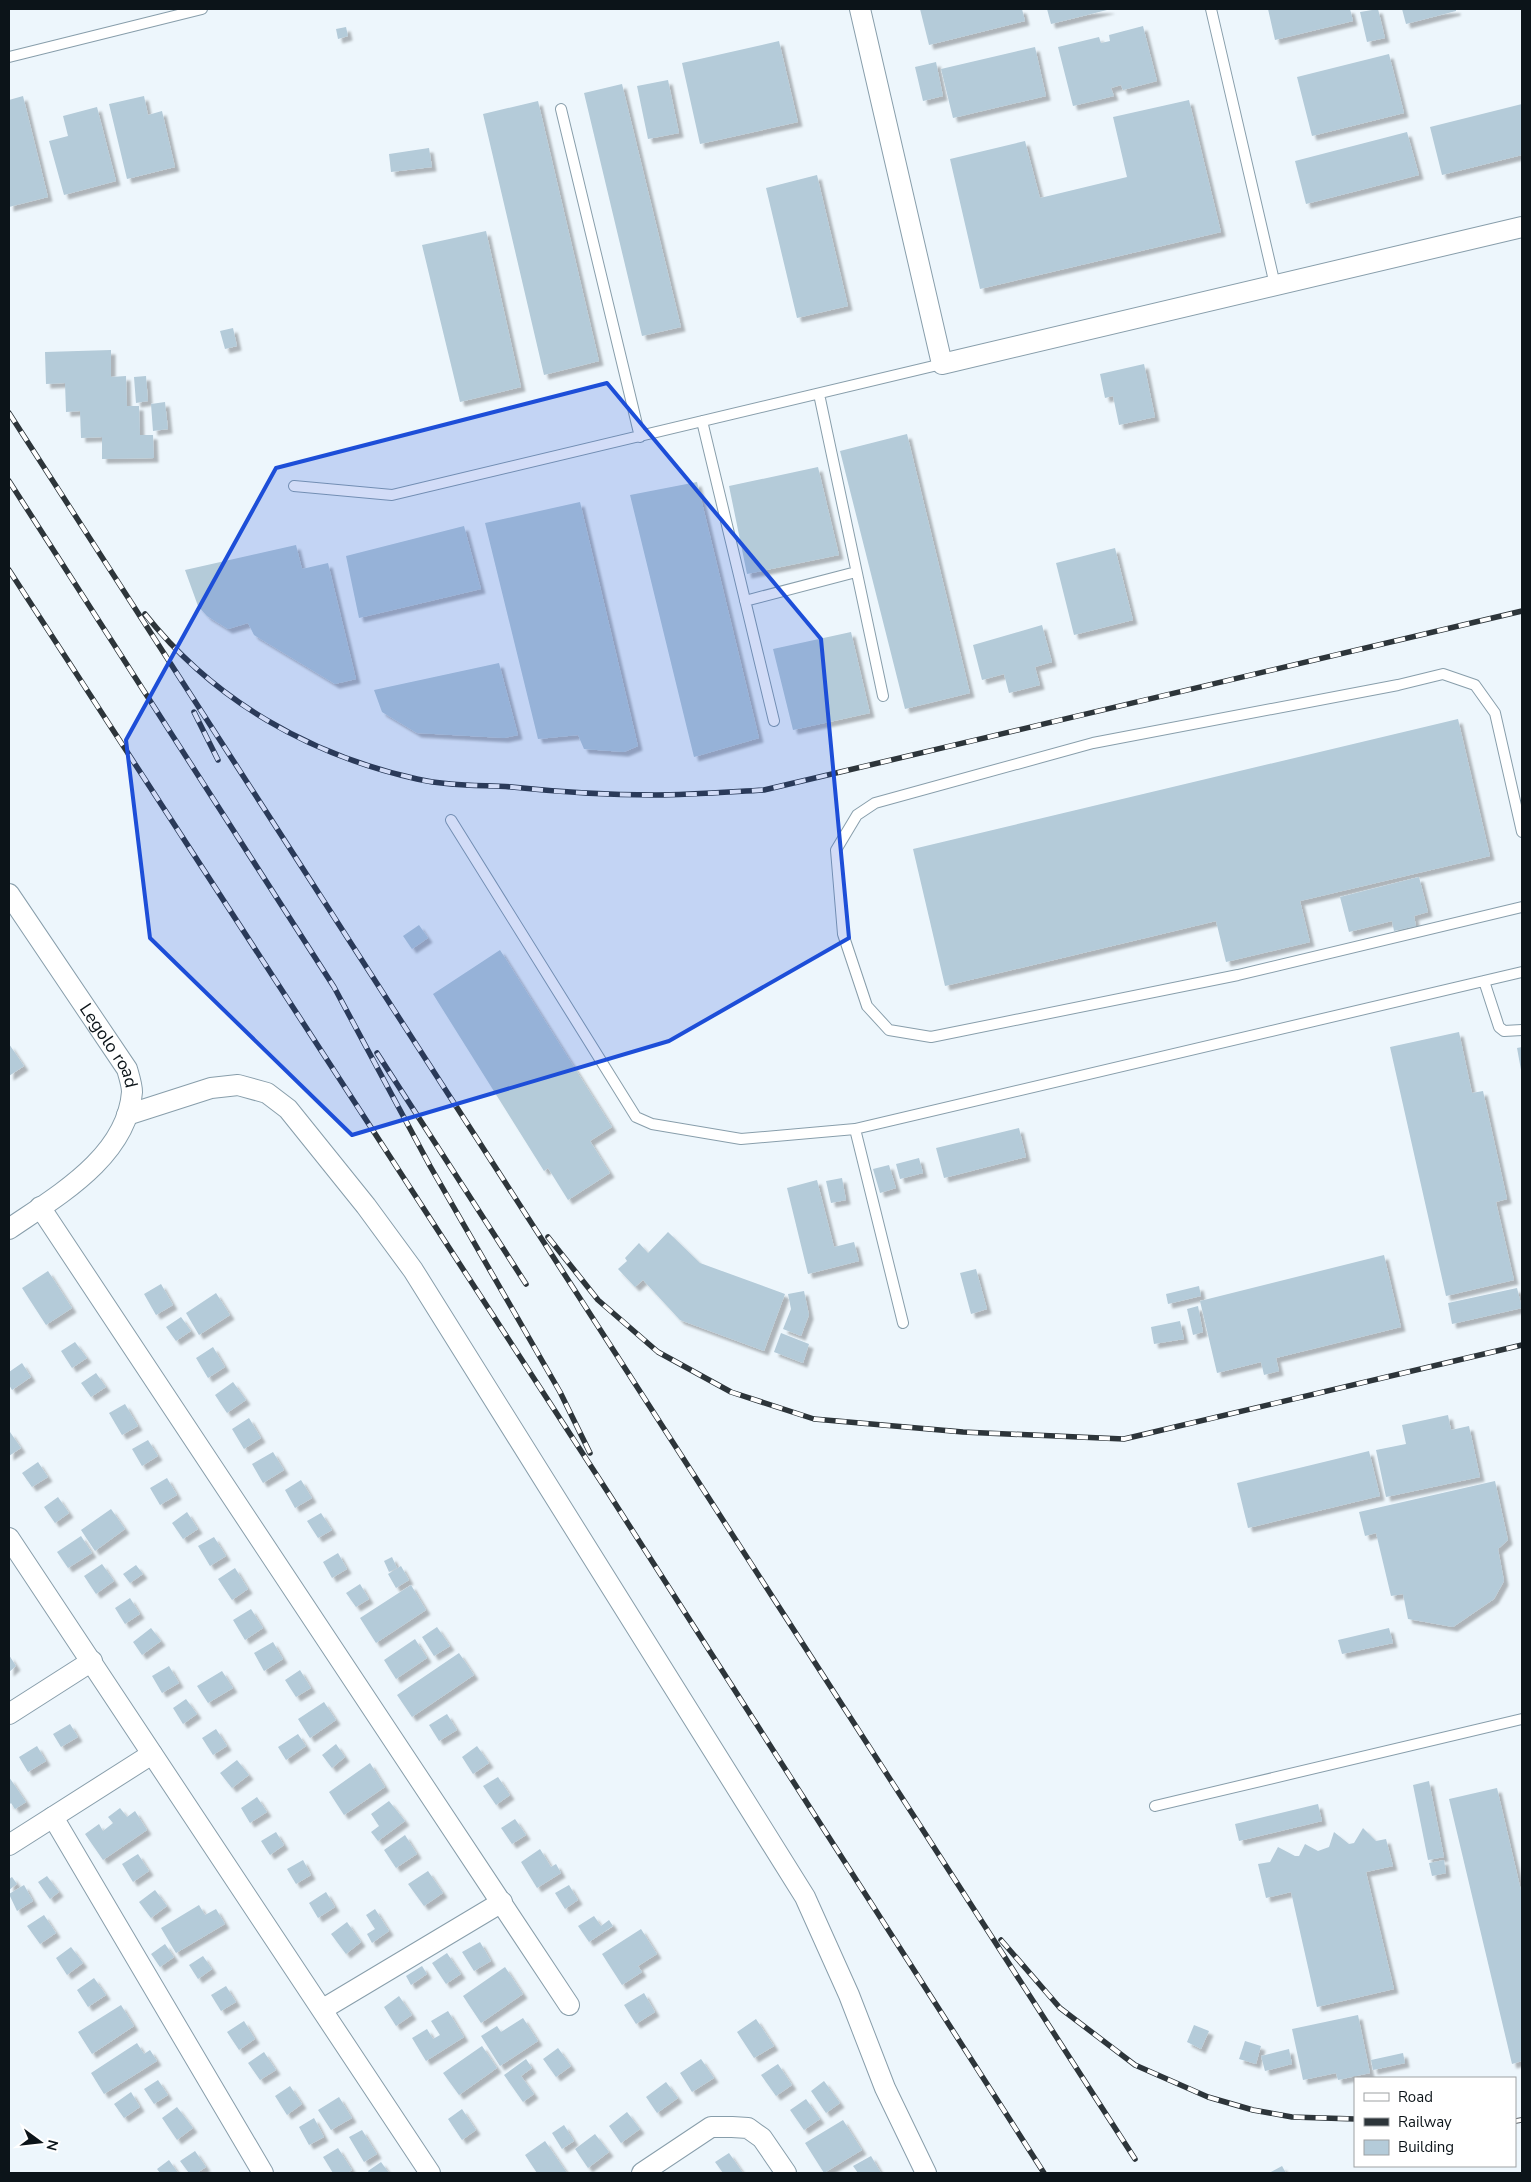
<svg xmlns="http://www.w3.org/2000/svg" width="1531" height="2182" font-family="'Nunito Sans',sans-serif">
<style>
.building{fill:#b4cbd9;filter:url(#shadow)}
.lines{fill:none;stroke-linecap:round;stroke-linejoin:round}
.lane-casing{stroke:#889eab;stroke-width:12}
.street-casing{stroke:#889eab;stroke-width:22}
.lane{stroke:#fff;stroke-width:10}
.street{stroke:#fff;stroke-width:20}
.rail-casing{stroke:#2d353a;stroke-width:5.5}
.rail{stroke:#fff;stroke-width:4;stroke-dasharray:11;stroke-linecap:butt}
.marked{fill:#1d4ed8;fill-opacity:0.2;stroke:#1d4ed8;stroke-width:4;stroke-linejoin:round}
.labels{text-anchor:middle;stroke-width:4;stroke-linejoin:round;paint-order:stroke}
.street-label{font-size:18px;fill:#0c1419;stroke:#fff}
</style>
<defs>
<filter id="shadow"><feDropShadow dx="4.5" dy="4.5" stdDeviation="1" flood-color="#0004"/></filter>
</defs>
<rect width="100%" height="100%" fill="#edf6fc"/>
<!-- building -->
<path class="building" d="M920,9H1022L1025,21L929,45Z
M1047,9H1111L1051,24Z
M1268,9H1350L1353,21L1275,40Z
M1378,9L1385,38L1367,42L1360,12Z
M1402,9H1456V11L1406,24Z
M1143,26L1157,81L1123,90L1121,85L1111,88L1114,96L1073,106L1058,47L1099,37L1101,43L1110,41L1109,35Z
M346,27L348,36L338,39L336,29Z
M779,41L798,122L700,144L682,63Z
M1035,47L1046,96L953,118L941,69Z
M1389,54L1404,113L1312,136L1297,77Z
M936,62L943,96L923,101L915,67Z
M668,80L679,133L648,139L637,86Z
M622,84L681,327L642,336L584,93Z
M23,96L48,197L9,207V100Z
M144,96L148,115L162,111L175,167L127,179L109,104Z
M1189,100L1221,232L980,289L950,159L1025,141L1040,198L1127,177L1113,117Z
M538,101L599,361L544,375L483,114Z
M1522,104V155L1442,175L1430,127Z
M97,107L116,181L64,195L49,141L68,136L63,116Z
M1407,132L1419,175L1306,204L1295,161Z
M429,148L432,167L391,172L389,154Z
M817,175L848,306L797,318L766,188Z
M486,231L521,387L460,402L422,245Z
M233,328L237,346L225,349L220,331Z
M111,350V377L126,376L127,406H139L140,435H153L154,458L102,459V437L81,438L80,411L66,412L65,383L46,384L45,352Z
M1144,364L1155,417L1119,425L1113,396L1105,398L1100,374Z
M146,376L148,401L136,403L134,377Z
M165,402L168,429L153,431L151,404Z
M907,434L970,693L905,709L840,451Z
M818,467L839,555L747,574L729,486Z
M697,482L759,738L694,757L630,495Z
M580,502L638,746L624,752L584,749L578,735L538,739L485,523Z
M464,526L481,589L359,618L346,556Z
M296,545L302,569L328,563L356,679L335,684L254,635L248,623L228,629L207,616L198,606L185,570Z
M1115,548L1133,620L1074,635L1056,563Z
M1042,625L1052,662L1035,667L1040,685L1009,693L1004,674L982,680L973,645Z
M851,632L870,713L793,730L773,649Z
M499,663L518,735L504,738L417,733L382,712L374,690Z
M1458,719L1490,856L1300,901L1310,942L1226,962L1216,921L945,986L913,849Z
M1419,877L1428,912L1414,916L1416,926L1394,931L1392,921L1349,932L1340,897Z
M419,925L428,938L412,949L403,936Z
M500,950L612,1127L590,1141L610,1173L568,1200L548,1168L544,1171L433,994Z
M1459,1032L1472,1093L1483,1091L1507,1199L1496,1202L1514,1280L1446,1296L1390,1047Z
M9,1044L24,1066L9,1076Z
M1522,1047V1069L1521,1070L1517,1048Z
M1019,1128L1026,1157L944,1178L936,1148Z
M919,1158L923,1173L900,1179L896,1164Z
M889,1165L896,1188L880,1193L873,1169Z
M842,1178L846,1200L831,1203L826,1181Z
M817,1180L834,1247L854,1242L859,1261L808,1274L787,1188Z
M668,1232L700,1263L785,1294L764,1351L680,1320L643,1280L635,1287L618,1269L627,1261L625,1258L639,1243L648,1253Z
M1384,1255L1401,1327L1276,1358L1279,1371L1264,1375L1261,1362L1217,1373L1200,1301Z
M976,1269L987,1309L971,1314L960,1273Z
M48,1271L72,1308L46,1325L22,1288Z
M161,1284L173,1305L156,1315L144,1294Z
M1199,1286L1201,1296L1168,1304L1166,1294Z
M1517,1288L1522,1308L1452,1324L1448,1303Z
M804,1291L809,1315L801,1336L783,1329L791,1309L788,1294Z
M216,1293L230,1315L199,1335L186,1313Z
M1198,1306L1203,1332L1193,1335L1187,1309Z
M181,1317L191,1331L176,1341L166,1327Z
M1180,1321L1184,1339L1154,1344L1151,1327Z
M781,1333L809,1344L803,1363L774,1352Z
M75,1342L87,1358L72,1368L61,1351Z
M213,1347L225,1367L208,1378L196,1358Z
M22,1363L31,1377L12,1390L9,1385V1372Z
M96,1373L106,1387L91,1397L81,1383Z
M233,1382L246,1400L227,1413L215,1395Z
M125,1404L138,1426L122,1435L109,1413Z
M1448,1415L1451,1430L1469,1426L1480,1477L1386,1497L1376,1450L1406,1444L1402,1425Z
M249,1418L261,1438L244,1449L232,1429Z
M10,1432L21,1448L9,1456V1433Z
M148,1440L158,1456L142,1466L132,1449Z
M1369,1451L1380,1496L1248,1528L1237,1483Z
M273,1452L284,1470L263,1483L252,1464Z
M38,1462L48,1477L32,1487L22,1473Z
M167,1478L177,1495L160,1505L150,1488Z
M301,1480L312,1498L295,1508L285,1490Z
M1495,1481L1508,1540L1498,1549L1504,1581L1494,1599L1453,1627L1408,1619L1403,1594L1391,1596L1376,1533L1365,1536L1359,1512Z
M58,1497L69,1513L55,1523L44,1507Z
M111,1509L125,1529L95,1551L81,1530Z
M187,1512L198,1529L183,1539L172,1523Z
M321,1513L332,1530L318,1538L307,1521Z
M81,1536L92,1553L68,1568L57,1552Z
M214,1537L226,1556L210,1566L198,1546Z
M338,1553L347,1569L332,1578L323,1562Z
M392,1557L397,1568L389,1572L384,1561Z
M102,1564L114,1581L96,1594L84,1576Z
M136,1565L143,1574L130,1583L123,1574Z
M401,1566L409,1580L396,1588L388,1574Z
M235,1568L248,1589L232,1600L218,1579Z
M360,1584L369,1599L356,1607L346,1593Z
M411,1585L426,1610L376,1643L360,1618Z
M130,1598L140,1614L125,1624L115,1608Z
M251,1609L263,1628L245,1640L233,1620Z
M437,1627L450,1646L434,1656L422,1637Z
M151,1628L161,1641L142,1655L133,1642Z
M1389,1628L1393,1643L1342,1654L1338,1640Z
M415,1639L427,1658L396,1679L384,1660Z
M273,1642L283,1659L264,1671L254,1653Z
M459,1653L474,1675L412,1717L397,1695Z
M9,1655L16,1666L9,1672Z
M169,1666L179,1683L162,1693L152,1676Z
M300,1670L311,1688L296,1697L285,1680Z
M222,1671L233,1688L208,1703L197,1686Z
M186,1699L197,1714L183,1724L173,1708Z
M324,1702L336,1720L310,1738L298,1719Z
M447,1714L457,1730L439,1741L429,1725Z
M70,1724L78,1737L61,1747L53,1734Z
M216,1729L227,1746L213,1755L202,1738Z
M298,1734L306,1746L286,1760L278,1747Z
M336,1744L345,1757L332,1768L322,1755Z
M37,1746L46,1761L28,1772L19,1757Z
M477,1746L489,1763L473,1774L462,1757Z
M237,1760L249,1775L232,1788L220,1773Z
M370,1763L385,1787L344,1815L329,1792Z
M9,1777L26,1802L15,1809L11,1803L9,1805Z
M498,1777L510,1795L496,1805L483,1786Z
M1429,1781L1444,1857L1428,1860L1413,1785Z
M1497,1788L1522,1895V2061L1512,2064L1449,1799Z
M257,1797L267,1812L250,1823L241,1808Z
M389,1801L405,1821L378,1841L371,1832L379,1826L371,1814Z
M1318,1804L1322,1821L1239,1841L1235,1824Z
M120,1808L127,1817L135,1811L147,1830L103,1860L85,1834L99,1824L103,1831L113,1823L108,1817Z
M515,1819L526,1835L512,1844L501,1828Z
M1363,1828L1376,1841L1386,1839L1393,1866L1366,1872L1394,1989L1317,2007L1291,1892L1266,1898L1258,1864L1270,1862L1278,1847L1295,1856H1299L1305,1844L1318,1851L1329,1847L1334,1832L1349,1844L1354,1843Z
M276,1832L284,1845L270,1855L261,1841Z
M405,1835L417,1854L396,1868L384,1850Z
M540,1849L551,1867L556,1864L561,1873L537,1888L521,1862Z
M138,1854L149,1871L133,1882L122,1864Z
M303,1860L311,1875L296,1884L287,1869Z
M1444,1860L1446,1873L1432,1876L1429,1863Z
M428,1871L443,1893L424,1906L408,1884Z
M47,1876L59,1892L50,1899L38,1882Z
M12,1877L17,1884L9,1890V1879Z
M24,1885L33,1901L17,1911L9,1894Z
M569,1885L578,1900L565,1909L555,1893Z
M155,1890L167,1906L151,1918L139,1902Z
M326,1892L335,1907L318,1918L309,1903Z
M199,1905L205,1915L216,1909L225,1924L176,1953L161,1928Z
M375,1909L389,1931L372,1943L367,1934L375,1929L366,1915Z
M44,1915L56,1933L40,1944L27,1926Z
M594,1916L601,1926L609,1920L613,1926L589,1942L578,1926Z
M347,1922L361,1942L346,1954L331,1934Z
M641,1929L657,1954L638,1966L642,1972L622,1985L602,1954Z
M480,1942L491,1961L474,1971L462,1952Z
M165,1944L174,1957L160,1967L151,1954Z
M71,1947L83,1963L67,1975L56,1958Z
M447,1953L461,1974L446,1984L432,1963Z
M203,1956L212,1969L198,1979L189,1965Z
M422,1966L427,1974L411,1985L406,1976Z
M505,1967L523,1994L481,2023L463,1996Z
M94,1978L106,1995L88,2007L77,1990Z
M226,1986L236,2002L221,2011L211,1995Z
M644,1993L655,2012L636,2024L624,2005Z
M399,1996L412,2015L396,2026L384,2007Z
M121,2005L134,2026L92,2054L78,2032Z
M448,2011L464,2037L426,2061L412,2038L427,2029L433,2039L440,2035L431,2021Z
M1358,2015L1370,2073L1338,2080L1336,2073L1303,2080L1292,2029Z
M523,2018L538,2041L500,2066L481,2036L497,2026L501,2032Z
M756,2019L774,2046L754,2058L737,2032Z
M244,2021L255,2039L239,2050L227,2032Z
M1194,2025L1209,2031L1201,2049L1187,2042Z
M1245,2041L1261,2046L1256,2064L1239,2059Z
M137,2043L144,2054L150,2050L157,2061L104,2094L91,2073Z
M482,2046L497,2068L459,2095L443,2073Z
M558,2048L571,2066L556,2077L543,2059Z
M1289,2049L1292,2064L1265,2071L1261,2056Z
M264,2052L276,2070L260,2080L248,2063Z
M1403,2053L1405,2063L1373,2070L1371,2060Z
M526,2059L532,2068L521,2076L534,2094L523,2102L504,2075Z
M701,2059L714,2078L692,2092L680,2073Z
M778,2064L792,2085L776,2096L761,2075Z
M158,2080L168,2095L154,2104L144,2089Z
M824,2081L840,2103L826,2113L811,2091Z
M666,2082L678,2098L657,2113L646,2097Z
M290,2086L302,2104L287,2115L275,2096Z
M131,2092L140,2107L124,2118L114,2104Z
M339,2097L352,2118L331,2130L318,2110Z
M806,2099L820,2119L804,2130L790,2110Z
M177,2107L193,2128L177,2140L162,2118Z
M462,2109L476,2130L462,2140L448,2119Z
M627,2112L640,2129L621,2143L609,2126Z
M314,2118L324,2137L309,2145L299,2127Z
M843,2120L862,2150L824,2173L805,2143Z
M564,2125L574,2141L562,2149L552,2133Z
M362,2130L377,2154L364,2162L349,2137Z
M595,2134L609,2152L588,2168L575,2149Z
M545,2141L567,2173H537L525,2155Z
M338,2148L352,2170L347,2173H333L323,2157Z
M195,2151L206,2167L197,2173H189L180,2161Z
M729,2153L743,2173H723L715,2162Z
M871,2156L881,2173H858L853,2166Z
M169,2160L178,2173H160L157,2169Z
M381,2162L389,2173H369L368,2171Z
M1282,2166L1286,2173H1269Z"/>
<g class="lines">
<defs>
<path id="lane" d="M1211,9L1275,285
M9,57L202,9
M561,109L640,437
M819,394L883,696
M702,421L774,721
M294,486L392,495L942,364
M745,601L856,572
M451,820L636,1117L652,1124L741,1139L855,1129L1522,972
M1522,832L1495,713L1475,685L1443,674L1398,685L1093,743L875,803L857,815L836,850L843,934L867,1006L889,1030L931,1037L1238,975L1522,907
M1484,981L1499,1027L1504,1031L1522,1030
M855,1129L903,1323
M1155,1806L1522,1719"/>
<g id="street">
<path d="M860,9L942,364L1522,227"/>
<path id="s1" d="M9,894L127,1069C129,1076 132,1085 132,1092C127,1157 57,1196 9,1229"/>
<path d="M127,1115L211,1088L238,1085L267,1093L288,1109L366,1206L413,1270L805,1897L849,1995L885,2088L926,2173"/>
<path d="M40,1207L569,2005"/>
<path d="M9,1538L430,2173"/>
<path d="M9,1714L92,1661"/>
<path d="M53,1817L263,2173"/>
<path d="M9,1845L152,1754"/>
<path d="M323,2009L502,1902"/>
<path d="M642,2173L711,2127H732L748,2128L762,2138L786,2173"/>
</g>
</defs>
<!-- lane casing -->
<use href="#lane" class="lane-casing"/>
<!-- street casing -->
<use href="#street" class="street-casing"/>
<!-- lane -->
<use href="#lane" class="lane"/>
<!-- street -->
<use href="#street" class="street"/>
<defs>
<path id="rail" d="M9,413L1135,2159
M9,481L334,987L430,1166L560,1392L590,1453
M9,570L609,1494L1044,2173
M145,614C214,701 310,755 417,779C447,786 481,785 512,787C559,792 607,795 655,795C691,795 728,792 764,790L1522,611
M194,712L218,760
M377,1053L526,1284
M548,1237L598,1300L658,1352L731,1392L814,1419L963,1432L1124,1439L1522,1345
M1001,1940L1060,2008L1135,2065L1208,2097L1253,2110L1292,2117L1355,2119
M1515,2121L1522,2120"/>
</defs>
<!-- rail casing -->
<use href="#rail" class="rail-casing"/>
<!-- rail -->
<use href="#rail" class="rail"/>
</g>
<!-- marked area -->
<path class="marked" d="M607,383L821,639L849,938L669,1041L352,1135L150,938L126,740L276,468Z"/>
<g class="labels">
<!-- street labels -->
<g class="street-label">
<text dy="6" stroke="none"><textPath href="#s1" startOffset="182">Legolo road</textPath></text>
</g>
</g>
<!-- border -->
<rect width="1531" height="2182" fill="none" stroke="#0c1419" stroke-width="20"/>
<!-- legend -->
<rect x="1354" y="2077" width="162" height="90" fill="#ffffff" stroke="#9ea1a3"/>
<rect x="1364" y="2093" width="25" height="8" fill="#ffffff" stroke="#9ea1a3"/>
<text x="1398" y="2102" font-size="15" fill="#0c1419">Road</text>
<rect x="1364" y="2118" width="25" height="8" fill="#2d353a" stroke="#9ea1a3"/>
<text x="1398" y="2127" font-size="15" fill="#0c1419">Railway</text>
<rect x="1364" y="2140" width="25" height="15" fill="#b4cbd9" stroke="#9ea1a3"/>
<text x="1398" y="2152" font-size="15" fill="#0c1419">Building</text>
<!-- north arrow -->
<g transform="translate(40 2142) rotate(105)" stroke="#ffffff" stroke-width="4" paint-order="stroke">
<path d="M0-4L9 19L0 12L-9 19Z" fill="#0c1419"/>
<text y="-8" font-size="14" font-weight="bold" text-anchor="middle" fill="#0c1419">N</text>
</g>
</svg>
